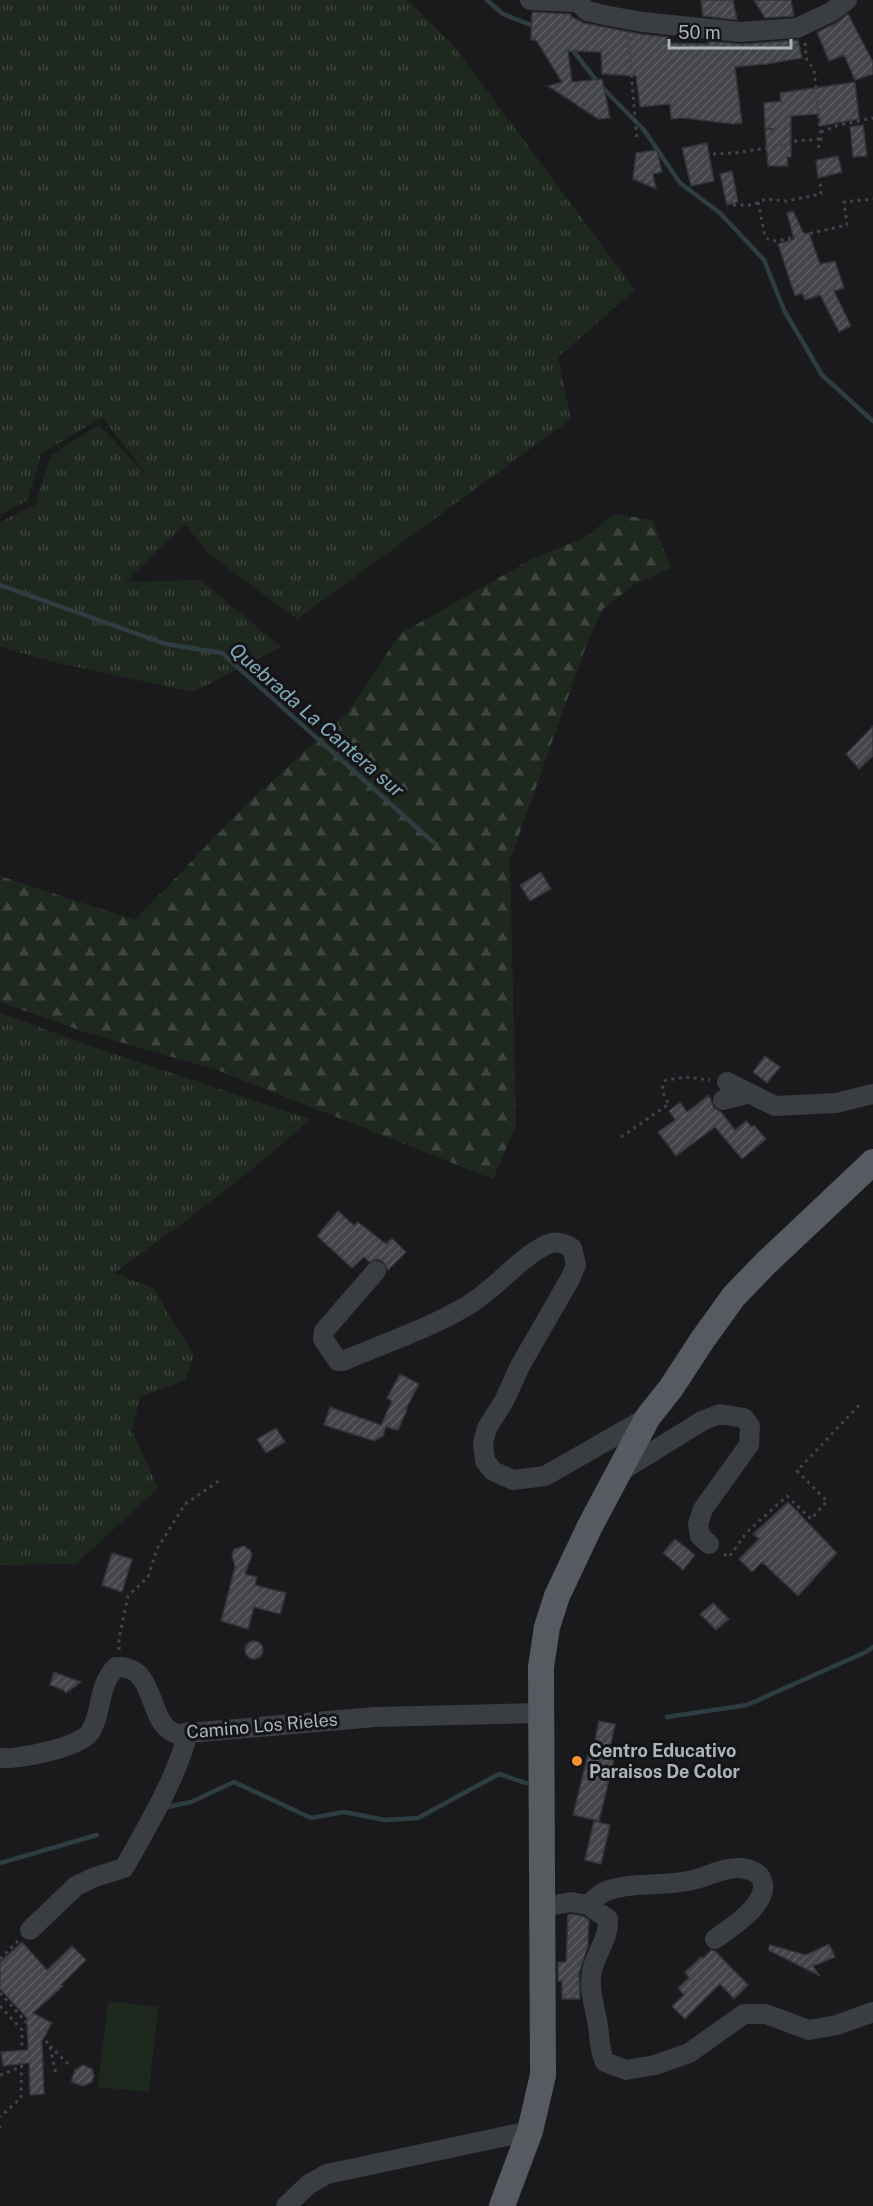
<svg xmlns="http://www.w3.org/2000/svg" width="873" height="2206" font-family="'Public Sans',sans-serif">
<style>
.grass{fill:url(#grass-tufts)}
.forest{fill:url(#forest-firs)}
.park{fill:#1f281f}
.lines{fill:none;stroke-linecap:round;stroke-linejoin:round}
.stream{stroke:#2e3d42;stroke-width:4.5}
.building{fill:url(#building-hatch);stroke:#333439;stroke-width:1.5}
.path{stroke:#404449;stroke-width:3;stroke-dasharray:3 4.5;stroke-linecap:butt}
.minor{stroke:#3a3d42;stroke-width:20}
.major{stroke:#565b61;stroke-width:26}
.poi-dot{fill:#ff8f2f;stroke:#151517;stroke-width:2}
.labels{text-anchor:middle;stroke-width:6;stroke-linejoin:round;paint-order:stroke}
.street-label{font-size:18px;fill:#abb4bd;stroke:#151517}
.poi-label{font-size:18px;font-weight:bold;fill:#abb4bd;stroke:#151517;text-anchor:start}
.water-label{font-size:20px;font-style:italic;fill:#7fabbb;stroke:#151517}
</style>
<defs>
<pattern id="grass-tufts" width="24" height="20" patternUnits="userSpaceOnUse" patternTransform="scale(1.5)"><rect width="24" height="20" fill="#1f281f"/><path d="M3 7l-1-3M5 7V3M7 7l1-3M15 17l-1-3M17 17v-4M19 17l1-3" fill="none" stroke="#3d453e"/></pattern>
<pattern id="forest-firs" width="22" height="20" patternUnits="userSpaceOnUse" patternTransform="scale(1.5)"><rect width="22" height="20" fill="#1f281f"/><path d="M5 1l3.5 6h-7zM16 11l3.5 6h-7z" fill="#3d453e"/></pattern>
<pattern id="building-hatch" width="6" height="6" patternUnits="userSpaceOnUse" patternTransform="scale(1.5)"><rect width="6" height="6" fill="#434549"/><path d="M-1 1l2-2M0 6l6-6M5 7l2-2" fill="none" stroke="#5b5d61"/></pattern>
</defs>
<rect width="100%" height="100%" fill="#1a1a1c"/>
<!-- grass -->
<path class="grass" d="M0,0H407L454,46L635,290L558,357L571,419L297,619L209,554L185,524L125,582L200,580L281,647L193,692L58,663L0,647V522L35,505L51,455L99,425L151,480L102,417L41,454L28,500L0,515Z
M0,1013L108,1052L310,1119C249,1175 182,1224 114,1273L153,1288L194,1356L185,1380L140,1397L132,1431L158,1488L76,1564L0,1565Z"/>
<!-- forest -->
<path class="forest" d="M614,514L653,520L671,568L635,584L603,609L586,646L510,860L516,1126L493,1179L217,1070L85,1032L0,1002V876L135,920L248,803L348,712L400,634L534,558L586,537Z"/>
<!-- park -->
<path class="park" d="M108,2001L158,2007L149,2092L98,2087Z"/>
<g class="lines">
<!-- stream -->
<path class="stream" d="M487,0L503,14L536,27
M571,48L599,84L644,130L680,183L720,213L764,260L784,310L822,375L873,421
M0,585L166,644L222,653L433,842
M667,1717L747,1705L866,1652L873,1647
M167,1807L191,1802L234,1782L311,1818L344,1812L385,1820L418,1818L499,1774L526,1783
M0,1863L97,1835"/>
</g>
<!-- building -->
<path class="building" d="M701,0H733L737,20L703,16Z
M754,0H791L794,16L765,18Z
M532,12L571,14L570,16L584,23L640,34L667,37V43L708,44V41L741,44L798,40L802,58L767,64L735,67L742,123L733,124L683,118L671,119L670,104L640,107L636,76L602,74L601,52L568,51L572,82L602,79L610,118L598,119L548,86L562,82L536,40H531Z
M848,14L873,62V74L855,80L844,55L829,61L817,32L836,23Z
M855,82L859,119L820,126L819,114L791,116V157H787L788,166H768L765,130L774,129L765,128L764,103L781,101L780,93Z
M863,125L867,156L853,157L850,127Z
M707,143L714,181L691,186L682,148Z
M657,150L662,172L653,174L656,189L633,179L636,153Z
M838,156L842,172L818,178L816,160Z
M732,171L738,202L727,205L720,174Z
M793,211L804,234L809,233L820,264L835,261L844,288L834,291L851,326L839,332L820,295L805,300L802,293L795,296L778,244L794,239L787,213Z
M873,726V756L859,769L846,754Z
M541,872L551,889L530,901L520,885Z
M765,1056L780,1067L767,1083L753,1072Z
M709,1095L714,1108L721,1112L735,1130L746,1121L752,1127L754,1125L766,1139L742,1159L715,1127L676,1156L658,1132L675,1120L669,1111L680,1102L687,1112Z
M338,1211L354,1225L358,1222L386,1244L392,1238L406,1252L388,1270L383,1262L378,1259L369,1262L364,1257L352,1268L317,1236Z
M400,1374L419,1384L406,1409L407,1410L398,1430L386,1427L383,1436L374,1441L324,1425L330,1407L381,1425L392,1401L387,1398Z
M276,1428L285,1442L266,1453L257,1439Z
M788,1502L837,1553L798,1596L762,1562L752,1572L739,1559L759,1539L753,1534Z
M675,1539L695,1555L683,1570L663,1553Z
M244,1546L250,1550L252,1555L245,1574L257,1577L255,1585L286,1593L280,1614L254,1607L248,1629L221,1621L235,1567L232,1555L234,1549Z
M112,1553L132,1559L122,1592L102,1585Z
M713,1603L729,1619L716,1630L700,1614Z
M245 1650a9 9 0 1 1 18 0a9 9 0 1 1-18 0Z
M54,1672L81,1682L66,1693L63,1690L50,1685Z
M599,1721L615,1724L610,1749L616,1751L599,1821L573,1815L591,1742L595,1740Z
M594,1821L610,1825L601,1864L585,1860Z
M571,1914L583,1916L589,1920L588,1946L579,1973L580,1999H562V1981H558V1962H566L568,1915Z
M22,1942L47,1970L72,1946L86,1960L61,1985L63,1986L33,2013L52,2023L42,2041L44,2094L30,2095L29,2063L3,2066L1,2052L28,2050L27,2018L0,1989V1962Z
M829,1944L835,1957L813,1966L820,1976L768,1950L770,1945L806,1955Z
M711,1950L715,1951L748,1985L734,1999L720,1984L685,2019L672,2006L684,1995L678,1988L689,1978L685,1972L701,1957L703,1958Z
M83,2065L92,2069L94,2076L92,2082L83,2086L71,2082L75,2070Z"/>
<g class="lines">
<!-- path -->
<path class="path" d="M628,37L637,140
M805,43L806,58L814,70L821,139L817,152
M821,132L839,125L873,118
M713,154L733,153L775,147L796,141L821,139
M758,202L765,237L769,240L777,241L847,225L844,202L873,199
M733,205H752L766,199L786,201L821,194L820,181
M621,1137L669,1104C664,1097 659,1087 666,1080L686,1077L710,1080
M724,1554L729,1557L746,1533L787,1496L811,1519L827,1501L797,1471L861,1403
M119,1650V1639L128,1596L148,1577L157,1549L185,1504L222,1479
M0,1959L18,1941
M0,1993L28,2024L33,2025L50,2046L56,2075
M0,2006L22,2030L21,2098L0,2117
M50,2046L70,2066
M0,2075L21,2067
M0,2126V2128"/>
<!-- minor -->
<path class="minor" d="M530,0L576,2
M576,0L587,11L609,16L642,22L740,32L797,28L831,12L847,0
M727,1082L775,1106L836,1103L873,1094
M723,1100L750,1093
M376,1271L324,1331L323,1339L338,1361H343C385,1343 431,1328 470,1304C497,1287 518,1259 546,1245C555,1240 564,1243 572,1248L576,1265L570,1279L520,1366L504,1401L487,1428L483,1443L485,1461L493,1471L513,1480L545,1476L648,1417
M618,1473L702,1421L720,1414L744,1418L750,1426L749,1445L703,1509L698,1524L700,1536L709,1544
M0,1758C18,1760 82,1747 91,1731C103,1710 97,1687 116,1667C159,1665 145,1724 177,1734L375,1717L541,1713
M588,1905L608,1919C609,1937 598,1950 593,1967C587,1987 595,2006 598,2026C600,2039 599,2050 605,2062L626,2070L655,2065L689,2053L744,2014H766L809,2030L837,2025L873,2012
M543,1907L571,1902L588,1905C593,1900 600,1894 606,1891C632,1882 662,1886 688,1881C706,1878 722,1867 741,1868C748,1869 758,1872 761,1878C773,1902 730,1928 715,1939
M30,1930L76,1886L95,1877L124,1868C147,1827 177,1778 188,1732
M286,2206L309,2184L327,2174L530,2131"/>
<!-- major -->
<path class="major" d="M502,2206L530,2131L543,2075L541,1667L547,1627L557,1596L590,1526L648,1417L671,1388L703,1339L734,1296L766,1263L873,1162"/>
</g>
<!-- markers -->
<circle class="poi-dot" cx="577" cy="1761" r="6"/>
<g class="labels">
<!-- street labels -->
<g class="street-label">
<text transform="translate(262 1726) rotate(-5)" y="6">Camino Los Rieles</text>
</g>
<!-- poi labels -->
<g class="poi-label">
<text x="589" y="1757">Centro Educativo<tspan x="589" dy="21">Paraisos De Color</tspan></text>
</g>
<!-- water labels -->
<g class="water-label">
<text transform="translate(317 720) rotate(41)" y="7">Quebrada La Cantera sur</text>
</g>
</g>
<!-- scale -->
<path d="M669 39v9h122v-9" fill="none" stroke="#abb4bd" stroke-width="3"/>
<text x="678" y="39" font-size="18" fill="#abb4bd" stroke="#151517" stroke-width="4.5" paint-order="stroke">50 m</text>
</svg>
